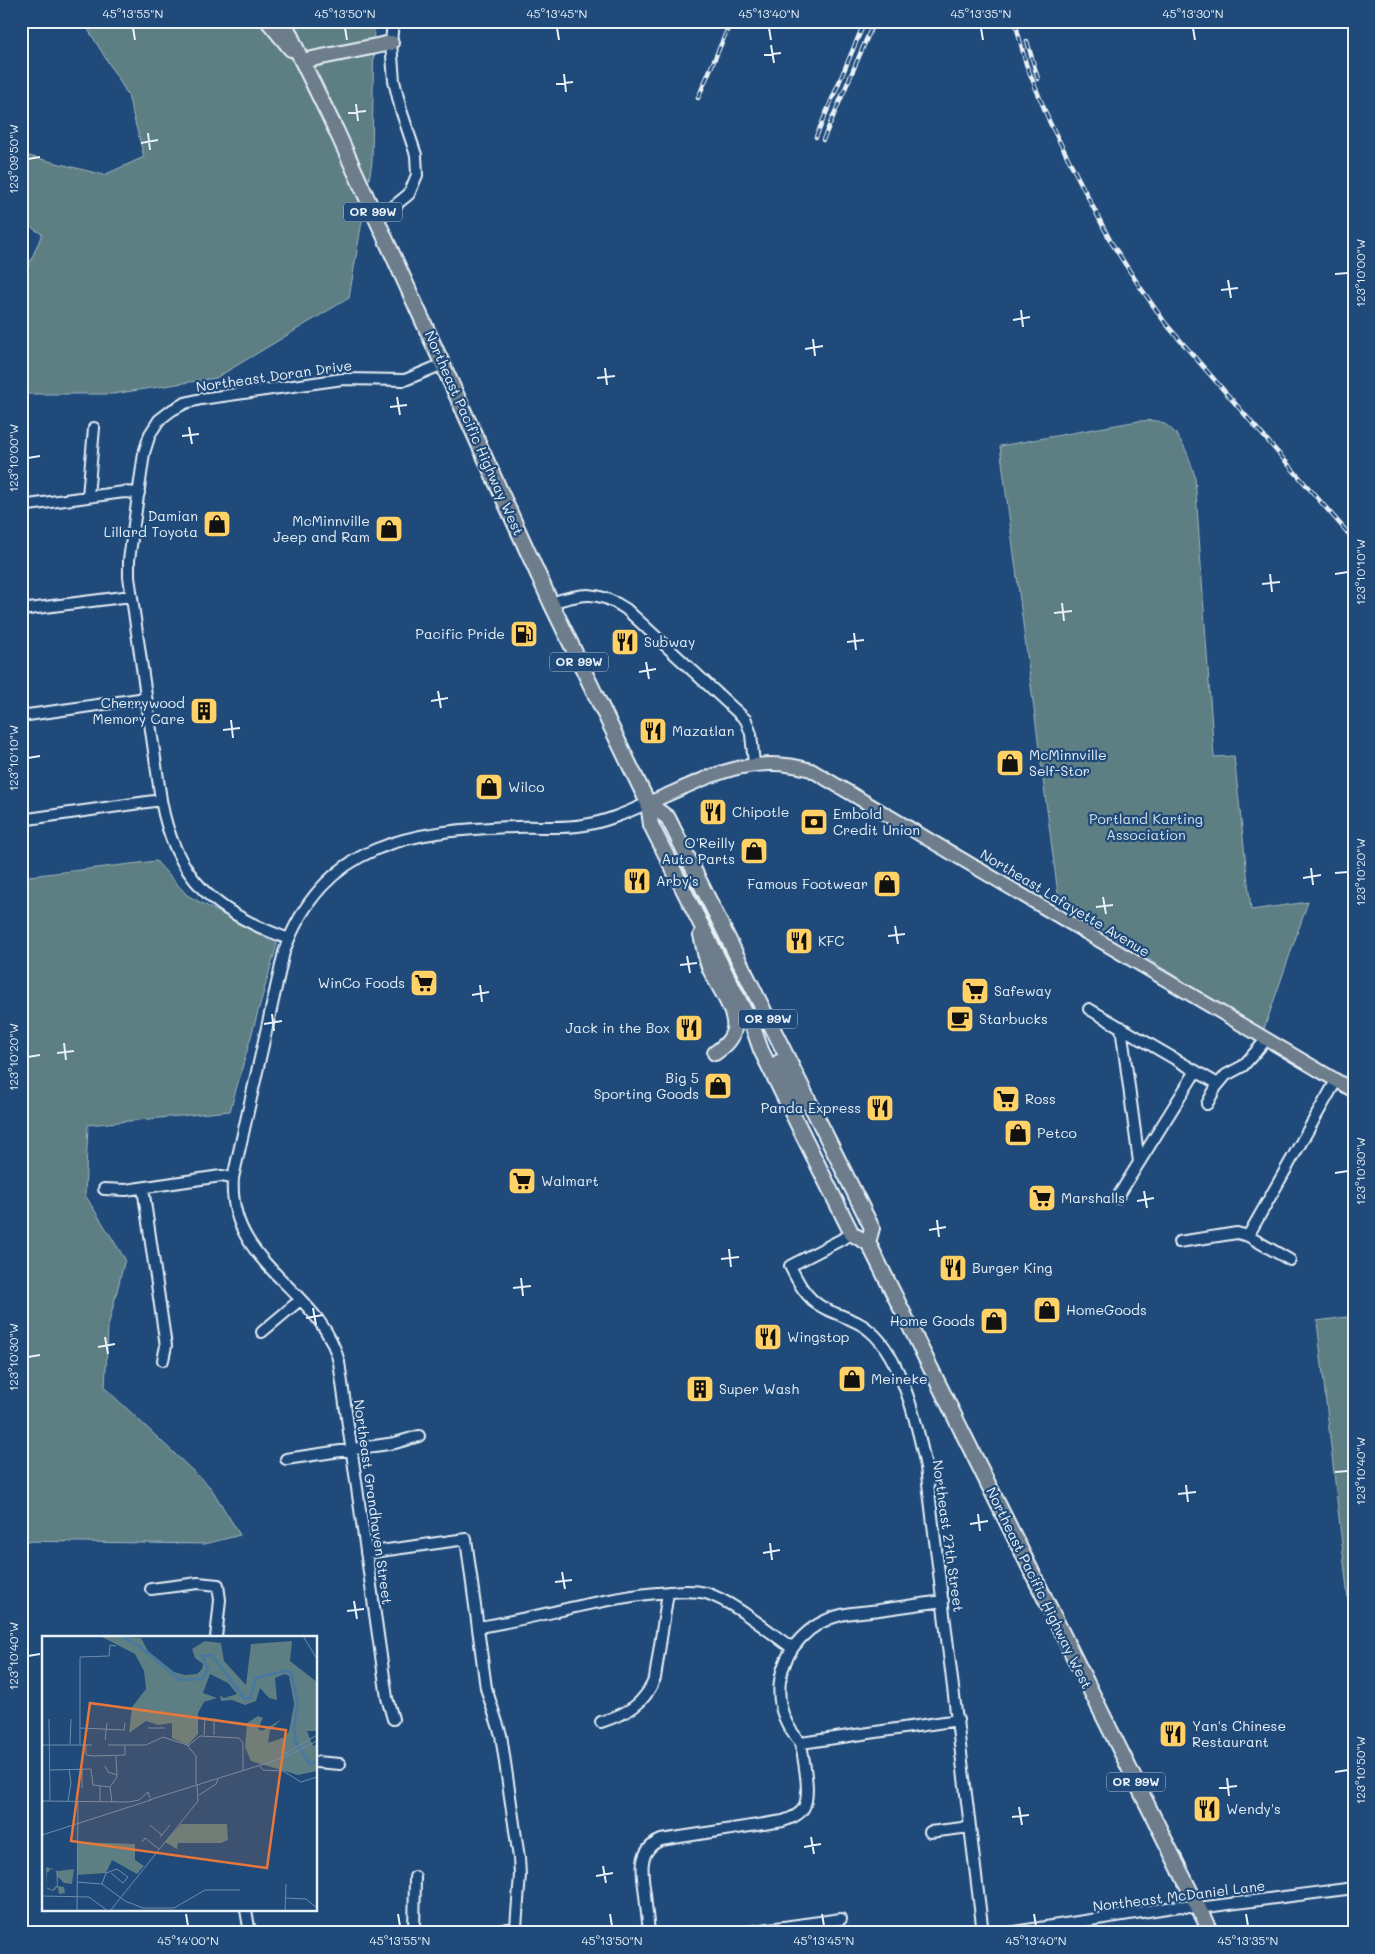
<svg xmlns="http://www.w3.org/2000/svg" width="1375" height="1954" font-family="Mali,sans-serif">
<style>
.green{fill:#5d7e83;stroke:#a2b8be}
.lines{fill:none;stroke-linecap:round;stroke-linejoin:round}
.minor-casing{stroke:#e8f1f8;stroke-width:14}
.major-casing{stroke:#e8f1f8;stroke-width:16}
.highway-casing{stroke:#e8f1f8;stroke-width:18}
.minor{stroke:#1f4a7a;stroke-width:10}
.major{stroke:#6d7d8c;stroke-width:12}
.highway{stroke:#6d7d8c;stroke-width:14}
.rail-casing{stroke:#e8f1f8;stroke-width:4.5}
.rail{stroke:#1f4a7a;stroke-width:2.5;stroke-dasharray:8;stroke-linecap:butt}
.ticks{fill:none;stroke:#e8f1f8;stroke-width:2}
.labels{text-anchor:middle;stroke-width:4.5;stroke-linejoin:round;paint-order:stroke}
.shield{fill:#1f4a7a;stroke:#acbfd2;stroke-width:1}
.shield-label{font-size:12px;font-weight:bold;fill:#e8f1f8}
.street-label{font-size:14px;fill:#e8f1f8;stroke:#1f4a7a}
.poi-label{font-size:14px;fill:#e8f1f8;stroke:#1f4a7a;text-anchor:start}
.park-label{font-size:14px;fill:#d3e0e6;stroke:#1f4a7a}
.inset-river{fill:none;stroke:#4678a3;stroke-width:2.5}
.inset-road{fill:none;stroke:#6f8dac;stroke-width:1}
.view{fill:#e8773b;fill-opacity:0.15;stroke:#e8773b;stroke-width:2.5}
.inset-edge{fill:none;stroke:#e8f1f8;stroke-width:2.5}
.neatline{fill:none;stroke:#e8f1f8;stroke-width:2}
.ticks-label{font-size:12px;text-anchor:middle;fill:#e8f1f8}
</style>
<rect width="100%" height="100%" fill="#1f4a7a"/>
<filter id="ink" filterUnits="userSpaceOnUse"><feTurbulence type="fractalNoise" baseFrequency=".02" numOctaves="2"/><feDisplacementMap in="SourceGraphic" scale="10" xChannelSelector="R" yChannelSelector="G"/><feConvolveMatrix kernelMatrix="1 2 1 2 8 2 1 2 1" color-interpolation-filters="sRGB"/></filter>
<g filter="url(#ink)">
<!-- green -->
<path class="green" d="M83,21H374L372,162L349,298L216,378L113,394H21V271L26,272L42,234L21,221V154L104,175L144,157L128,95Z
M1138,421C1144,421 1152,420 1158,421C1180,428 1190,458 1195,477L1214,757L1234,756L1251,910L1308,902L1263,1032L1059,902L1000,446Z
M156,861L187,895L277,944L230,1111L88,1125L85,1195L125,1259L108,1327L105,1388L211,1488L240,1535L205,1544L21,1541V877Z
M1354,1316V1652L1317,1321Z"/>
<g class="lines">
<defs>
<path id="minor" d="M377,220L409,194L417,175L416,155L401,110L394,81L391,43L393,21
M88,496L94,428
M21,506L124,492L139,493
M551,603C582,593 598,590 626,609L746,720L751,734L754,764
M21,610L131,596
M21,716L146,698
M21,820L161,800
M289,939C216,913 175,879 161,800L129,577V560L144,453L150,434L159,420L172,410L185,403L201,399L343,379L405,380L443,364
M1089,1009L1218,1084
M1121,1027L1139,1162
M1207,1104L1216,1087L1226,1075L1243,1066L1266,1040
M143,1188L166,1346L163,1360
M104,1189L126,1190L221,1176L233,1178
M1117,1198L1196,1071
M852,1234L790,1266C798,1282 806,1298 822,1307C838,1316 857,1319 870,1331C902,1357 918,1428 926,1467L983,1933
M1179,1242L1237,1233L1248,1236
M1290,1260L1248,1236L1336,1081
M262,1332L300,1300
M286,1459L395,1443L419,1436
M366,1553L466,1539L486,1688L501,1735L519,1858L520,1875L516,1927L490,1933
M151,1589L198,1583L218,1585L220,1600L216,1638
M478,1627C538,1618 596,1599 657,1593C673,1592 690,1589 706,1593C734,1602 768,1631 792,1648
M393,1719L387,1698L339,1362C321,1288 227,1266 233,1178L284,952C323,842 412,830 516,827C539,826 561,829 584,825C606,822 628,812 648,803
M601,1722C628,1713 644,1705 655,1678L668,1592
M801,1743C784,1725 777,1705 780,1681C785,1648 809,1623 841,1615C853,1612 866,1612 879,1610C900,1607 922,1604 943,1601
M801,1743L958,1720
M316,1762L340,1764
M930,1832L970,1827
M246,1910L250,1933
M414,1933L415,1877
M649,1933C648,1920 646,1907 645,1894C642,1872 637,1850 661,1840L783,1821C791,1818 798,1816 803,1809C812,1795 803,1759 801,1743
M741,1933L841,1919
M1008,1933L1180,1906L1198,1908L1354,1888"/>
<path id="major" d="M648,803C704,780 749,751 811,770L1354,1091"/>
<path id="highway" d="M268,21L291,49
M284,21L302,61L336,130L551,603L648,803L651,825L754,1030L761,1050L852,1234L868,1243L871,1248L1211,1933
M302,61L391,43
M648,803L668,818L872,1228L868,1243
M701,935C704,946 705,958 710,969C717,985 740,1015 733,1033C730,1042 723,1047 715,1053
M779,1062L792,1091L807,1103"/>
</defs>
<!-- minor casing -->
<use href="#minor" class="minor-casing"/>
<!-- major casing -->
<use href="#major" class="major-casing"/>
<!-- highway casing -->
<use href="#highway" class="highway-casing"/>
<!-- minor -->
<use href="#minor" class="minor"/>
<!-- major -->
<use href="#major" class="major"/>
<!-- highway -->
<use href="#highway" class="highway"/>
<defs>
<path id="rail" d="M1015,21L1026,64L1050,123L1111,242L1138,284L1166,324L1354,540
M1027,41L1038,79
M698,98L731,21
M816,137L865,21
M823,140L873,24"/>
</defs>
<!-- rail casing -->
<use href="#rail" class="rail-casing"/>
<!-- rail -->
<use href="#rail" class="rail"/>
</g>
</g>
<!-- ticks -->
<path class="ticks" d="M133,28L135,40M345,28L347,40M557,28L559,40M769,28L771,40M981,28L983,40M1193,28L1195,40M771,45L774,63M764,55L781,53M564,74L566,92M556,84L573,82M356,104L358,121M348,113L366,111M148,133L150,150M141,143L158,140M28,159L40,157M1335,274L1348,273M1228,280L1231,298M1221,290L1238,288M1021,310L1023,327M1013,320L1030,317M813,339L815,356M805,349L823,346M605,368L607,385M597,378L615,376M397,397L400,415M390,407L407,405M189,427L192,444M182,436L199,434M28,458L40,456M1270,574L1272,592M1335,574L1348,572M1262,584L1280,582M1062,603L1064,621M1054,613L1072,611M854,633L856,650M847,642L864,640M646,662L649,679M639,672L656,669M438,691L441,708M431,701L448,698M231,720L233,738M223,730L240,728M28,758L40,756M1311,868L1313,885M1335,873L1348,872M1303,878L1321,875M1103,897L1106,914M1096,907L1113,905M895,926L898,944M888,936L905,934M687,956L690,973M680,965L697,963M480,985L482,1002M472,995L489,992M272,1014L274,1031M264,1024L282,1021M64,1043L66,1060M57,1053L74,1051M28,1057L40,1055M1335,1173L1348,1171M1144,1191L1147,1208M1137,1201L1154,1198M937,1220L939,1237M929,1230L946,1227M729,1249L731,1267M721,1259L739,1257M521,1278L523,1296M513,1288L531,1286M313,1308L316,1325M306,1318L323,1315M105,1337L108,1354M98,1347L115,1344M28,1357L40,1355M1335,1472L1348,1471M1186,1485L1188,1502M1178,1494L1196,1492M978,1514L980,1531M970,1524L988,1521M770,1543L772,1560M763,1553L780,1550M562,1572L565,1589M555,1582L572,1580M354,1601L357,1619M347,1611L364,1609M28,1656L40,1654M1335,1772L1348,1770M1227,1778L1229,1796M1219,1788L1237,1786M1019,1807L1022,1825M1012,1817L1029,1815M811,1837L814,1854M804,1847L821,1844M603,1866L606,1883M596,1876L613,1873M186,1914L188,1926M398,1914L400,1926M610,1914L612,1926M822,1914L824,1926M1034,1914L1036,1926M1246,1914L1248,1926"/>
<!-- icons -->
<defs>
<symbol id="shop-square" viewBox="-11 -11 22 22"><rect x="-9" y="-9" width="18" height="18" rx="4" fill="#ffd166" stroke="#1f4a7a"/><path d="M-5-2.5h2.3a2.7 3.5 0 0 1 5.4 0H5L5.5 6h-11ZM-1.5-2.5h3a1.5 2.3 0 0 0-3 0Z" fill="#111"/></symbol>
<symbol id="fuel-square" viewBox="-11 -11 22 22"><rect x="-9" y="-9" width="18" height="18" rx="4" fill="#ffd166" stroke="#1f4a7a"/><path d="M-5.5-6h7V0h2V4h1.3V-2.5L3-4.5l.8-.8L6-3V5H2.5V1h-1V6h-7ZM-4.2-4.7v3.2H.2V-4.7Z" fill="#111"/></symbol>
<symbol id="restaurant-square" viewBox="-11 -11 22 22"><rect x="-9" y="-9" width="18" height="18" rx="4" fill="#ffd166" stroke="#1f4a7a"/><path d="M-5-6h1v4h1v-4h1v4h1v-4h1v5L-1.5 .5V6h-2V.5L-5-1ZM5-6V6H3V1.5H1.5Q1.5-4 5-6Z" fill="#111"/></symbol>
<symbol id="building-square" viewBox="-11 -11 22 22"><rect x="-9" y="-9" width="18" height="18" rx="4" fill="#ffd166" stroke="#1f4a7a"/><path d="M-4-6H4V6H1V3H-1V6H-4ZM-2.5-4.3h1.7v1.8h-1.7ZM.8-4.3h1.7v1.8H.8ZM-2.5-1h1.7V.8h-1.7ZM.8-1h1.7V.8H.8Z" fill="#111"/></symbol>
<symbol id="bank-square" viewBox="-11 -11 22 22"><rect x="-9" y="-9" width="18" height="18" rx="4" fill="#ffd166" stroke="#1f4a7a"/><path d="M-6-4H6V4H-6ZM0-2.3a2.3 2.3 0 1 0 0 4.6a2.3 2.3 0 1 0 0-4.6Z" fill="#111"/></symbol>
<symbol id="supermarket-square" viewBox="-11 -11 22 22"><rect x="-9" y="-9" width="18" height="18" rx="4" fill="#ffd166" stroke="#1f4a7a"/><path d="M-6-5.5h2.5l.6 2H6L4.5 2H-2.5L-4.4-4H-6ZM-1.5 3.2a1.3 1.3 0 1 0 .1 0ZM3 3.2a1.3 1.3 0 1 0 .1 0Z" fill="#111"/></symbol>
<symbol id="cafe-square" viewBox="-11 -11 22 22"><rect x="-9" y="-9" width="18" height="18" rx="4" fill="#ffd166" stroke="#1f4a7a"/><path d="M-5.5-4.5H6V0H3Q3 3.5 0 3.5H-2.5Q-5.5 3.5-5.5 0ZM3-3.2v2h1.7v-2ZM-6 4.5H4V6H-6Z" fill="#111"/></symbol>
</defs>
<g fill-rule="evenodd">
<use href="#shop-square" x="201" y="508" width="32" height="32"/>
<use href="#shop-square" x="373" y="513" width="32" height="32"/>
<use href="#fuel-square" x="508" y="618" width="32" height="32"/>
<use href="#restaurant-square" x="609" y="626" width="32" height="32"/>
<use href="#building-square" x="188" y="695" width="32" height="32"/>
<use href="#restaurant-square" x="637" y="715" width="32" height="32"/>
<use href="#shop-square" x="994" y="747" width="32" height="32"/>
<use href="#shop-square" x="473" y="771" width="32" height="32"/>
<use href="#restaurant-square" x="697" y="796" width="32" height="32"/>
<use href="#bank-square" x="798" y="806" width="32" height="32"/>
<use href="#shop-square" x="738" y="835" width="32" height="32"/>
<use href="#restaurant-square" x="621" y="865" width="32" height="32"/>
<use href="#shop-square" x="871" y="868" width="32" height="32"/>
<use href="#restaurant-square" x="783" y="925" width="32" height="32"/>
<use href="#supermarket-square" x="408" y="967" width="32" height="32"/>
<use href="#supermarket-square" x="959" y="975" width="32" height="32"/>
<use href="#cafe-square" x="944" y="1003" width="32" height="32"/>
<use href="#restaurant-square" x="673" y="1012" width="32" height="32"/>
<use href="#shop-square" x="702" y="1070" width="32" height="32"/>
<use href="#supermarket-square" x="990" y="1083" width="32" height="32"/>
<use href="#restaurant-square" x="864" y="1092" width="32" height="32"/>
<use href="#shop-square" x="1002" y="1117" width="32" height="32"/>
<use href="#supermarket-square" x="506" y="1165" width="32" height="32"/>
<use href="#supermarket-square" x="1026" y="1182" width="32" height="32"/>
<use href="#restaurant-square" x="937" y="1252" width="32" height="32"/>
<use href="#shop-square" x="1031" y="1294" width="32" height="32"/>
<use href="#shop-square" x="978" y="1305" width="32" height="32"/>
<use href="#restaurant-square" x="752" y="1321" width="32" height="32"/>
<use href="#shop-square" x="836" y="1363" width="32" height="32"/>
<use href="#building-square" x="684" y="1373" width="32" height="32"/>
<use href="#restaurant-square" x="1157" y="1718" width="32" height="32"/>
<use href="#restaurant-square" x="1191" y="1793" width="32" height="32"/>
</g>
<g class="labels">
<!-- shield labels -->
<g class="shield">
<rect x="344" y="202.5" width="58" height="19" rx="4"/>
<rect x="550" y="652.5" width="58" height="19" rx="4"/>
<rect x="739" y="1009.5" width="58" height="19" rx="4"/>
<rect x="1107" y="1772.5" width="58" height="19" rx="4"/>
</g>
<g class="shield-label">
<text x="373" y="216">OR 99W</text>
<text x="579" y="666">OR 99W</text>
<text x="768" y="1023">OR 99W</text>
<text x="1136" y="1786">OR 99W</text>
</g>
<!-- street labels -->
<g class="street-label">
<text transform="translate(274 376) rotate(-8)" y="5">Northeast Doran Drive</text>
<text transform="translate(474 433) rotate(66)" y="5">Northeast Pacific Highway West</text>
<text transform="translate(1065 903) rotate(31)" y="5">Northeast Lafayette Avenue</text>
<text transform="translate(373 1502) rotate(82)" y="5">Northeast Grandhaven Street</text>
<text transform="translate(948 1536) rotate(82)" y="5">Northeast 27th Street</text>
<text transform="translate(1039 1588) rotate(64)" y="5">Northeast Pacific Highway West</text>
<text transform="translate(1179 1896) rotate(-7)" y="5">Northeast McDaniel Lane</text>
</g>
<!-- poi labels -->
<g class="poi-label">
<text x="198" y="521" text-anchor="end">Damian<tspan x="198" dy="16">Lillard Toyota</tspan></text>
<text x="370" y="526" text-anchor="end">McMinnville<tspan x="370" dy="16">Jeep and Ram</tspan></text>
<text x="505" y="639" text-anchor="end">Pacific Pride</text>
<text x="644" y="647">Subway</text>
<text x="185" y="708" text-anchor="end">Cherrywood<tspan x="185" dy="16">Memory Care</tspan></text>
<text x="672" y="736">Mazatlan</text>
<text x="1029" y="760">McMinnville<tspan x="1029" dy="16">Self-Stor</tspan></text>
<text x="508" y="792">Wilco</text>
<text x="732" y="817">Chipotle</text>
<text x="833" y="819">Embold<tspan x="833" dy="16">Credit Union</tspan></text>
<text x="735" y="848" text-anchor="end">O'Reilly<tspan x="735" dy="16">Auto Parts</tspan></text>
<text x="656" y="886">Arby's</text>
<text x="868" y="889" text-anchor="end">Famous Footwear</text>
<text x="818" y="946">KFC</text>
<text x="405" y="988" text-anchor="end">WinCo Foods</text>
<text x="994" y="996">Safeway</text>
<text x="979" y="1024">Starbucks</text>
<text x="670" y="1033" text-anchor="end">Jack in the Box</text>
<text x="699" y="1083" text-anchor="end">Big 5<tspan x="699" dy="16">Sporting Goods</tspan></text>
<text x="1025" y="1104">Ross</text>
<text x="861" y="1113" text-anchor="end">Panda Express</text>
<text x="1037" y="1138">Petco</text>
<text x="541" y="1186">Walmart</text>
<text x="1061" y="1203">Marshalls</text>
<text x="972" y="1273">Burger King</text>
<text x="1066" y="1315">HomeGoods</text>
<text x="975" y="1326" text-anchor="end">Home Goods</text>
<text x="787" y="1342">Wingstop</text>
<text x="871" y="1384">Meineke</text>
<text x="719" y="1394">Super Wash</text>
<text x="1192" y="1731">Yan's Chinese<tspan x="1192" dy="16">Restaurant</tspan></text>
<text x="1226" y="1814">Wendy's</text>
</g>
<!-- park labels -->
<g class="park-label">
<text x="1146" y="824">Portland Karting<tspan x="1146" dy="16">Association</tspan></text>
</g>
</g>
<!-- overview -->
<g transform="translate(42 1636)">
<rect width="275" height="275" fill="#1f4a7a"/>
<path d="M58,0L99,2L106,15L132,36L143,39L155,38L160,33L161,28L153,22L150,13L163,5L179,7L182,25L204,49L209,8L250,5L248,25L275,46V95H265L271,110L275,108V135L256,139L209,125L203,111L205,87L216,80L221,82L216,93L220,95L240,83L228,94L226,107L243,101L247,95L252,68L247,40L243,38L233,42L235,64L227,62L218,52L214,65L203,69L190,64L179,65L178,59L182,62L195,58L186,47L168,38L161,57L175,62L162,66L156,77V98L146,109L130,102V87L116,89L104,85L87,97L90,71L104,53L102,35L93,18ZM139,188H185L186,204L179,207H136L135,213L123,206ZM36,206L93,208V224L102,230L95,238L70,224L64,237L35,239ZM4,231L16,235L32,233L30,248L22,247L16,241V250L22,251L23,257L17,258L16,251L11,255L5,253ZM10,232L14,235L15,249L10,254L5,251V237Z" fill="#5d7e83" fill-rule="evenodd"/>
<path class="inset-river" d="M79,0L97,10L138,44L160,43L166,33L160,20L170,19L203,63L208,62L214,42L243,35L249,36L256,66L252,93L254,106L267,127H275"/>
<path class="inset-road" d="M261,0L275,23M7,83L8,165M38,92L82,94L83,87M106,92H123M162,99L163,82L202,89M172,99V82M63,104L65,87M28,108L29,83M38,108V21L67,20L68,9L74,10M44,108V119L51,120L83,119V109M0,109H50M66,109H104L121,101L145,109L154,120V148M146,110L158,100L197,102L201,107V134M241,119L275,99M217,129L221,134L241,135L259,146L275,141M63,130L66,136L75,139M40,132V152M8,134L49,133L51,149L68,151L70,166M58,150V166M68,151L75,141L74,120M157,159L174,148L176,143M107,164L241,122L275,105M0,165L87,166L97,164L106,156L108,162M26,165L29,147L27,133M108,189L120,199M0,199L109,164M118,201L128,189M100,206L103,202L117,213M35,246L60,248L83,265L101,272H132L163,254H198M60,248L64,237L75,233L86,241L81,247L69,237M0,260L47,261L66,275M244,262L264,263L275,272M35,275L36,166M68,275L156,165L155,148M243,275L244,248"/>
<path class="view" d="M48,67L244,94L225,232L29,205Z"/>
<rect width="275" height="275" class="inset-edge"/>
</g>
<!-- margin -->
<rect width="1375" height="1954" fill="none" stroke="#1f4a7a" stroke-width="55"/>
<rect x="28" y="28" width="1320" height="1898" class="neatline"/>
<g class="ticks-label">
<text x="133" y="18">45°13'55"N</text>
<text x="345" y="18">45°13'50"N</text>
<text x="557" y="18">45°13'45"N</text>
<text x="769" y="18">45°13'40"N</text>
<text x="981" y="18">45°13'35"N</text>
<text x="1193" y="18">45°13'30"N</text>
<text transform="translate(14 159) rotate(-90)" y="4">123°09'50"W</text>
<text transform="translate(1361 273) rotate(-90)" y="4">123°10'00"W</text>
<text transform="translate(14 458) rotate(-90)" y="4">123°10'00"W</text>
<text transform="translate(1361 572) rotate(-90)" y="4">123°10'10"W</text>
<text transform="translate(14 758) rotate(-90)" y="4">123°10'10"W</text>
<text transform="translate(1361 872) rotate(-90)" y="4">123°10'20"W</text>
<text transform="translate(14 1057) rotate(-90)" y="4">123°10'20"W</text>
<text transform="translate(1361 1171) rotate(-90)" y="4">123°10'30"W</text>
<text transform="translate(14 1357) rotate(-90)" y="4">123°10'30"W</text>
<text transform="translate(1361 1471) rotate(-90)" y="4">123°10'40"W</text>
<text transform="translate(14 1656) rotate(-90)" y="4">123°10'40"W</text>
<text transform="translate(1361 1770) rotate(-90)" y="4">123°10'50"W</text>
<text x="188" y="1945">45°14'00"N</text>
<text x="400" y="1945">45°13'55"N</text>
<text x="612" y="1945">45°13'50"N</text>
<text x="824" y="1945">45°13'45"N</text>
<text x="1036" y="1945">45°13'40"N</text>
<text x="1248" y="1945">45°13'35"N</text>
</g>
</svg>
